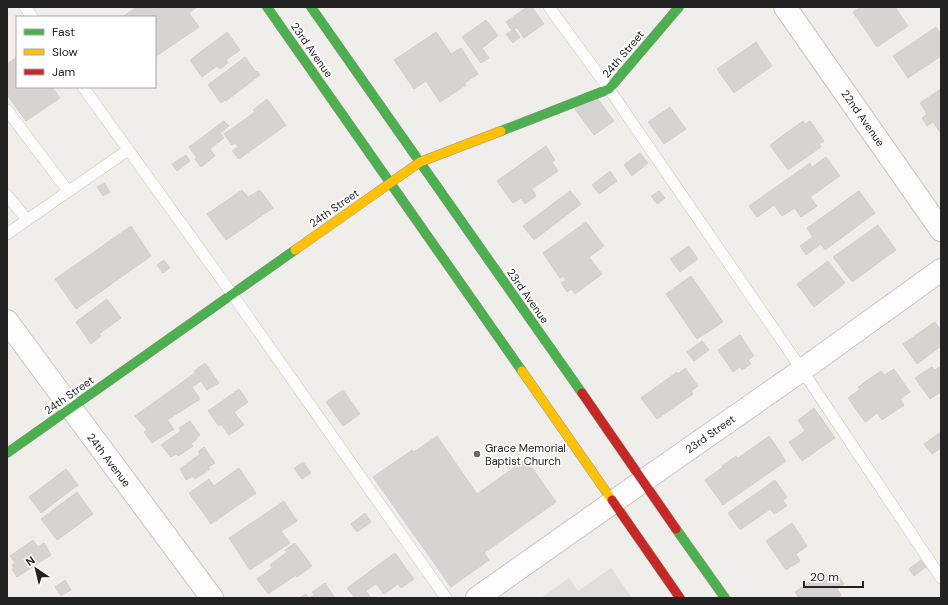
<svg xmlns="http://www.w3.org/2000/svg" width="948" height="605" font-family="'DM Sans',sans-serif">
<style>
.parking{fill:#e0dfde}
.building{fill:#d6d4d2;stroke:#d3cfcc}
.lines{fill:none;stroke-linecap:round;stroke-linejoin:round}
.lane-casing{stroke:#c7c6c5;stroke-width:12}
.street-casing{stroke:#c7c6c5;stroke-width:24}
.fast-casing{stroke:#9a9a82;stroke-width:10}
.slow-casing{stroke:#9a9a82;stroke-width:10}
.jam-casing{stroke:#9a9a82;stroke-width:10}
.lane{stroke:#fdfcfc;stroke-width:11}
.street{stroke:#fdfcfc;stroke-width:22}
.fast{stroke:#4caf50;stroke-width:9}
.slow{stroke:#ffc107;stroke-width:9}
.jam{stroke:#c62828;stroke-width:9}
.poi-dot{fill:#6a6968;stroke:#fff;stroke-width:1.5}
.labels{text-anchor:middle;stroke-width:3.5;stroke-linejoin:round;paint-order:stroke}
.street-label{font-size:11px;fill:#222;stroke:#fff}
.poi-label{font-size:11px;fill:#222;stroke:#fff;text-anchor:start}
</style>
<rect width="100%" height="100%" fill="#f0eeeb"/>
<!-- parking -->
<path class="parking" d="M611,568L632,598H541L569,578L578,591Z"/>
<!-- building -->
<path class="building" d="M137,7H197L189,13L199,27L155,57V17H122Z
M527,7H532L544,24L524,38L517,27L514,29L520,37L513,43L506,34L512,31L506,22Z
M860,7H895L908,26L877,47L853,12Z
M486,20L498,36L482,48L489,58L481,63L462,37Z
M936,27L941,34V56L908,78L893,56Z
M227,32L240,50L226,60L228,63L220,69L217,66L202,77L190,60Z
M436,32L451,54L461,48L478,74L465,83L466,85L440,102L426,81L414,89L394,60Z
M756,42L772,66L734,93L717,69Z
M17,57V87H52L60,98L26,121L7,95V64Z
M245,57L256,72L257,71L260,75L226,101L225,100L221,103L208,85Z
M941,89V132H940L933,122L927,126L922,118L927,114L920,103Z
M595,95L614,121L594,135L575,109Z
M267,99L286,125L239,159L232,151L238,147L235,143L232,145L224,134L255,112L253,110Z
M670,107L686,129L664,144L648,122Z
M224,121L229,126L220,133L224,138L210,149L215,156L201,167L195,159L197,158L189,147Z
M803,121L805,124L810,121L824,141L819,144L821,147L788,170L770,145Z
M546,146L555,160L552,162L558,171L532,189L536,196L525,204L521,198L513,203L497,181Z
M640,153L648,163L632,176L624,165Z
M186,155L190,161L177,171L172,164Z
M826,157L840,176L810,197L817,206L801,217L795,208L782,216L774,205L757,217L749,206L810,163L812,167Z
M610,171L617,181L599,194L592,185Z
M104,183L110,192L103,196L97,187Z
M242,190L248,197L260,190L273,208L226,240L207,214Z
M570,191L581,204L534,240L523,226Z
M659,191L665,198L657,204L651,196Z
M859,191L875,213L825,250L821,244L806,255L800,246L813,237L807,228Z
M586,222L604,246L589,257L602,274L575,294L572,289L567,292L561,283L566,280L563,276L560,278L543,253Z
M878,225L896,250L852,282L833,257Z
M131,226L151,256L76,309L55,279Z
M689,246L698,259L680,272L670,259Z
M164,260L170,268L163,273L157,265Z
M828,261L845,283L814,307L797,284Z
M691,276L723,322L697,339L666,294Z
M107,299L121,318L99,334L101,336L91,344L76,322Z
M935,322L941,330V346L917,364L903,344Z
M740,335L754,356L748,360L751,364L742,370L740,367L733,372L718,350Z
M702,341L709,350L694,361L687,352Z
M205,363L219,383L207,390L201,381L192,387L200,399L167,420L174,429L152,443L144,432L147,430L135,416L195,373L194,371Z
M932,367L935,370L940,367L941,369V392L930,399L915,378Z
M685,368L698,386L691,391L693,394L657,419L641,398L677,372L678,374Z
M894,369L910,392L900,399L904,405L882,420L877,413L865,422L848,398L860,389L858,387L881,371L884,375Z
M239,389L248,402L234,412L244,425L229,435L221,424L219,426L208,411Z
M343,390L360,414L343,426L326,402Z
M814,408L835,438L802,461L789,442L805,431L798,420Z
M190,421L200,435L196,438L197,439L191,444L193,446L178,456L176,454L171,457L161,445L181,431L179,428Z
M941,432V448L932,454L924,444Z
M437,436L477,494L526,459L556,502L484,553L489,560L451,587L373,477L412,450L414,452Z
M769,436L786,461L723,505L705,480L723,467L722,466L736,456L738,458Z
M204,447L215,463L208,467L210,469L195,479L193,476L186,480L180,469L200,454L198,452Z
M303,462L311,473L302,479L294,468Z
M239,468L256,493L211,524L189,493L209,479L214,486Z
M66,469L78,485L41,513L29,497Z
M775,480L787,497L783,500L787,506L774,514L770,509L740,530L728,513Z
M77,492L93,514L57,540L41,519Z
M284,501L297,521L281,531L290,543L250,570L229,538Z
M365,513L371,522L357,532L351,524Z
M792,523L807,546L796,554L800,561L786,570L766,541Z
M33,540L38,547L44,543L51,555L17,577L12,569L14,568L12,565L15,563L10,556Z
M295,543L312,566L297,577L296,575L268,594L257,579L272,568L270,565L287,552L285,550Z
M395,553L414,579L401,588L398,584L384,594L376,584L366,591L371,598H355L347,588Z
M921,560L926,567L914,576L909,569Z
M824,572L828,578L836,573L844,584L837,589L841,595L837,598H799L795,592Z
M65,580L71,590L61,596L55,587Z
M325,583L335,598H299L306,594L309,598L314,595L312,592Z"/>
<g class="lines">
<defs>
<path id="lane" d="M25,7L32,17
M549,7L609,89L802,370L941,578
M83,87L232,294L446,598
M7,110L68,191
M7,195L27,220L7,234
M27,220L128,150"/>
<path id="street" d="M785,7L941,230
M7,321L71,408L212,598
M477,598L643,481L802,370L941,270"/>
<path id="fast" d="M267,7L522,371
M311,7L582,393
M501,131L609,89L679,7
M7,453L295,250
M676,529L725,598"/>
<path id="slow" d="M295,250L420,162L501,131
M522,371L612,500"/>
<path id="jam" d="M582,393L676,529
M612,500L680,598"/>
</defs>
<!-- lane casing -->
<use href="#lane" class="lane-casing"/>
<!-- street casing -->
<use href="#street" class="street-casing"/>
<!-- fast casing -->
<use href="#fast" class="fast-casing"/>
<!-- slow casing -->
<use href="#slow" class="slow-casing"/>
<!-- jam casing -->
<use href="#jam" class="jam-casing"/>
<!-- lane -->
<use href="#lane" class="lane"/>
<!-- street -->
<use href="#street" class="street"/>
<!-- fast -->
<use href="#fast" class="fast"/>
<!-- slow -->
<use href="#slow" class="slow"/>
<!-- jam -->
<use href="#jam" class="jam"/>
</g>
<!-- markers -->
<circle class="poi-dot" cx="477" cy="454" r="4"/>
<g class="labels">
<!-- street labels -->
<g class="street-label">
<text transform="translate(312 50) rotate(55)" y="4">23rd Avenue</text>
<text transform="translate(623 54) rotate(-50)" y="4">24th Street</text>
<text transform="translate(863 118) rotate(55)" y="4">22nd Avenue</text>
<text transform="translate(334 208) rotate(-35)" y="4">24th Street</text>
<text transform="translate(528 296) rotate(55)" y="4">23rd Avenue</text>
<text transform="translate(69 395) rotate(-35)" y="4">24th Street</text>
<text transform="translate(710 434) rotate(-35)" y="4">23rd Street</text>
<text transform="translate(109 460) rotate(53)" y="4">24th Avenue</text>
</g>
<!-- poi labels -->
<g class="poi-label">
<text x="485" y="452">Grace Memorial<tspan x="485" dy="13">Baptist Church</tspan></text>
</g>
</g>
<!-- border -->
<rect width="948" height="605" fill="none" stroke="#222222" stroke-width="16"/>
<!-- legend -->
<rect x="16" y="16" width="140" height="72" fill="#ffffff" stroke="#a7a7a7"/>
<rect x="24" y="29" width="20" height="6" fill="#4caf50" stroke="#a7a7a7"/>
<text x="52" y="36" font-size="12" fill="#222222">Fast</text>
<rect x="24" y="49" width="20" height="6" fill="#ffc107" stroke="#a7a7a7"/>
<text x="52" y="56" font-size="12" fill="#222222">Slow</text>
<rect x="24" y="69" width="20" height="6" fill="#c62828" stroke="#a7a7a7"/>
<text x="52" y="76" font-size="12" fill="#222222">Jam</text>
<!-- north arrow -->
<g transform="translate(36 569) rotate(325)" stroke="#ffffff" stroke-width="3" paint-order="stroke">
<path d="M0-3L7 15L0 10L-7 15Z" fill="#222222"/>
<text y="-6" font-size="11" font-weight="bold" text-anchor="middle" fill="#222222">N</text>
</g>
<!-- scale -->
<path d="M804 581v6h59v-6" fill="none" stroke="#222222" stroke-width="2"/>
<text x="810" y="581" font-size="12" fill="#222222" stroke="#ffffff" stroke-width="3" paint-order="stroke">20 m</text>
</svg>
